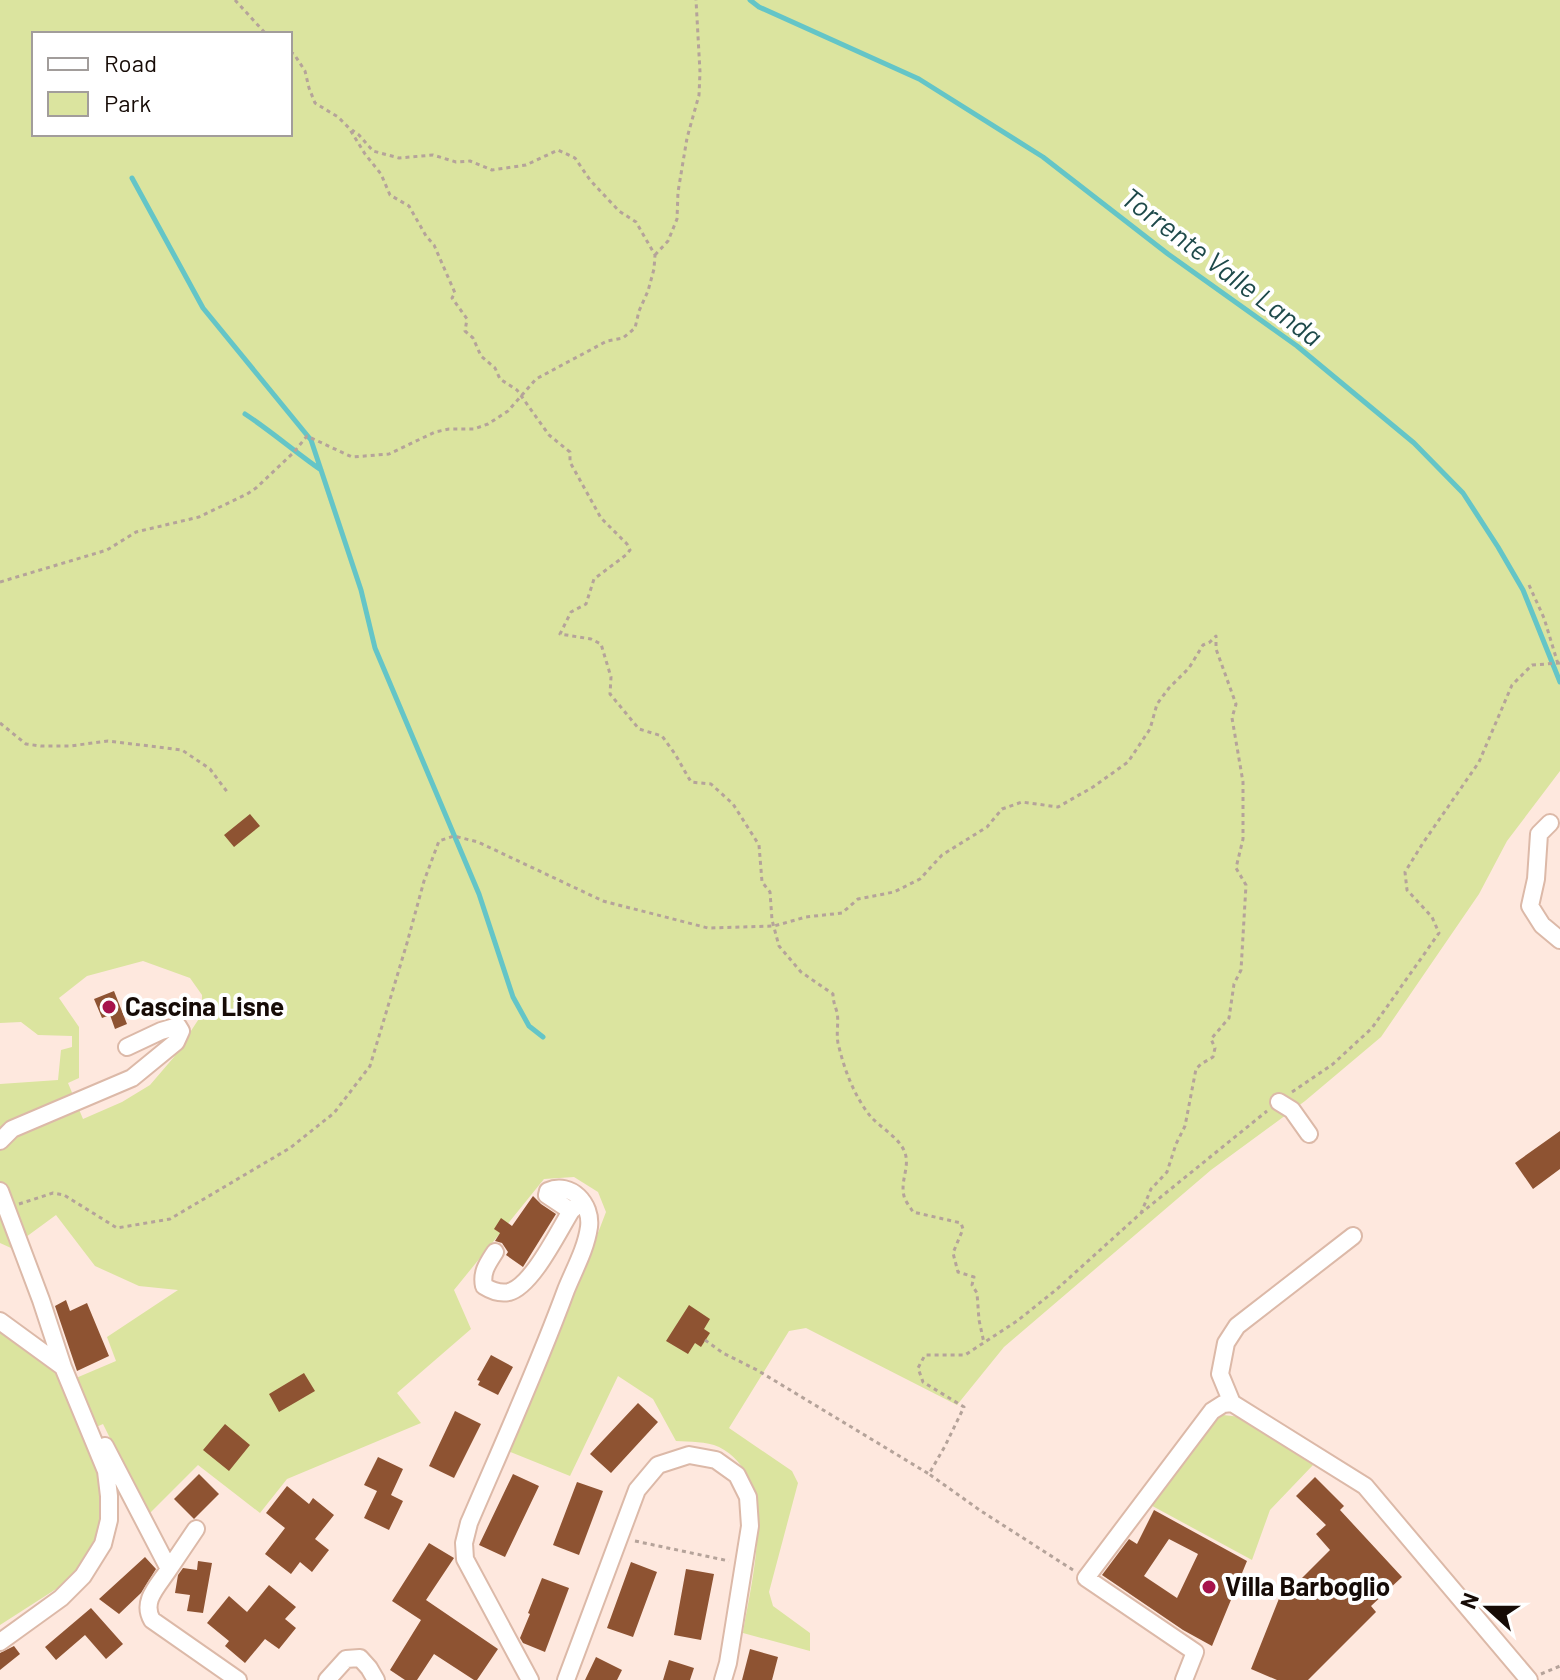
<svg xmlns="http://www.w3.org/2000/svg" width="1560" height="1680" font-family="Barlow,sans-serif">
<style>
.green{fill:#dbe49f;fill-rule:evenodd}
.lines{fill:none;stroke-linecap:round;stroke-linejoin:round}
.stream{stroke:#64c5c7;stroke-width:5}
.building{fill:#8e5332;fill-rule:evenodd}
.minor-casing{stroke:#dcb9a8;stroke-width:20}
.path{stroke:#b5a39a;stroke-width:3;stroke-dasharray:4 4;stroke-linecap:butt}
.minor{stroke:#fff;stroke-width:16}
.poi-dot{fill:#a7134c;stroke:#fff;stroke-width:3}
.labels{text-anchor:middle;stroke-width:8;stroke-linejoin:round;paint-order:stroke}
.poi-label{font-size:26px;font-weight:bold;fill:#160b06;stroke:#fff;text-anchor:start}
.water-label{font-size:28px;font-style:italic;fill:#1d494a;stroke:#fff}
</style>
<rect width="100%" height="100%" fill="#fee8de"/>
<!-- green -->
<path class="green" d="M0,0H1560V771L1507,841L1479,894L1381,1037L1305,1101L1211,1170L1004,1347L957,1405L806,1328L789,1331L729,1428L792,1471L798,1483L769,1592L773,1606L810,1633V1651L743,1633C751,1580 781,1479 719,1447C706,1441 690,1442 676,1441L653,1399L618,1376L570,1476L508,1451L560,1332L606,1212L598,1192L574,1177L544,1179L454,1290L471,1329L397,1393L421,1423L287,1479L260,1513L198,1465L148,1515L103,1424L94,1428L76,1378L116,1361L107,1337L178,1290L139,1286L95,1266L56,1215L11,1248L0,1243V1084L58,1080L61,1050L72,1047V1036L38,1035L21,1022L0,1023ZM34,34H290V134H34ZM143,961L190,978L202,995V1014L174,1057L150,1085L122,1102L83,1119L68,1083L79,1078V1027L59,998L87,976Z
M0,1327L62,1376L104,1492L99,1530L85,1564L67,1582L0,1625Z
M1223,1415L1241,1417L1313,1465L1270,1510L1252,1560L1145,1502L1209,1421Z"/>
<g class="lines">
<!-- stream -->
<path class="stream" d="M750,0L759,7L919,79L1043,157L1168,254L1297,346L1414,443L1463,493L1498,547L1523,590L1560,682
M132,178L203,308L311,440L361,590L375,648L479,894L513,997L529,1026L543,1037
M245,414C271,431 295,452 321,470"/>
</g>
<!-- building -->
<path class="building" d="M250,814L260,826L234,847L224,835Z
M114,991L127,1024L115,1029L110,1015L102,1018L94,999Z
M1560,1131V1169L1533,1189L1515,1163Z
M533,1196L541,1204L556,1214L523,1267L506,1255L508,1252L502,1243L495,1241L500,1233L494,1229L501,1218L512,1226Z
M66,1300L70,1311L87,1303L109,1356L77,1371L55,1306Z
M689,1305L710,1319L704,1329L710,1333L701,1347L695,1343L688,1354L666,1341Z
M491,1355L513,1367L498,1395L478,1385L480,1381L477,1380Z
M304,1373L315,1391L279,1412L269,1394Z
M638,1403L658,1422L611,1473L590,1454Z
M455,1411L481,1424L454,1478L429,1466Z
M225,1424L250,1445L229,1471L203,1450Z
M378,1457L403,1469L391,1495L403,1501L389,1530L364,1518L377,1491L364,1485Z
M199,1474L219,1494L194,1519L174,1499Z
M513,1474L539,1486L505,1557L479,1545Z
M1315,1477L1344,1506L1340,1510L1402,1577L1371,1606L1376,1612L1308,1680H1277L1251,1669L1282,1591L1285,1595L1330,1550L1316,1534L1326,1525L1296,1496Z
M577,1482L603,1491L579,1555L553,1545Z
M287,1486L309,1504L313,1498L334,1515L315,1539L329,1550L312,1572L300,1562L291,1574L265,1554L285,1528L266,1513Z
M1154,1510L1247,1561L1212,1646L1183,1630L1102,1575L1129,1539L1137,1544ZM1169,1539L1198,1554L1177,1598L1144,1576Z
M429,1543L454,1558L426,1600L498,1649L477,1680H474L434,1654L417,1680H405L390,1670L421,1620L392,1601Z
M145,1557L156,1569L141,1593L119,1614L99,1599Z
M198,1561L212,1563L203,1613L187,1611L190,1595L175,1593L178,1575L183,1568L197,1570Z
M631,1562L657,1572L633,1637L607,1628Z
M686,1569L714,1574L701,1640L674,1635Z
M542,1578L569,1588L545,1652L523,1643L520,1638L530,1614L528,1613Z
M269,1585L296,1607L285,1619L296,1628L279,1649L265,1639L245,1663L225,1646L229,1641L207,1623L229,1596L247,1612Z
M91,1608L123,1644L106,1659L85,1635L56,1660L45,1647Z
M14,1646L20,1654L0,1670V1653Z
M750,1649L778,1657L772,1680H742Z
M596,1657L622,1670L617,1680H585Z
M669,1660L694,1668L690,1680H663Z"/>
<g class="lines">
<defs>
<path id="minor" d="M1550,823L1539,834L1536,879L1530,906L1542,925L1560,940
M1279,1102L1292,1110L1309,1134
M0,1141L12,1129L132,1078L176,1042L181,1031L178,1026L161,1031L127,1047
M0,1191L41,1300L63,1367
M1353,1236L1237,1326L1226,1343L1220,1374L1232,1403L1365,1486L1529,1680
M495,1252C488,1263 481,1272 484,1286C492,1291 500,1294 509,1292C532,1286 558,1232 571,1211L578,1205
M0,1321L63,1367L106,1471L109,1496V1520L103,1544L83,1576L61,1598L0,1642
M105,1446L169,1569C158,1586 141,1601 152,1620L238,1680
M169,1569L196,1529
M327,1680L346,1659L360,1658L369,1668L376,1680
M530,1680L465,1559L464,1543L469,1523C502,1446 537,1369 566,1290C574,1270 586,1249 589,1227C592,1204 571,1181 548,1191L547,1195L571,1211
M566,1680L637,1490L658,1465L689,1455L716,1460L737,1475L748,1497L750,1526L728,1663L723,1680
M1184,1680L1195,1652L1086,1578L1212,1411L1223,1404L1232,1403"/>
</defs>
<!-- minor casing -->
<use href="#minor" class="minor-casing"/>
<!-- path -->
<path class="path" d="M235,0L266,34
M290,52L294,54L305,71L309,88L315,103L338,117L349,128L365,154L381,174L390,195L409,206L426,236L434,245L455,293L452,298L467,319L465,331L473,338L481,356L495,368L500,379L517,390L549,435L570,452V462L601,518L627,544L630,550L626,555L594,579L586,604L571,612L560,634L591,639L601,644L611,677L610,694L639,729L662,736L675,754L691,782L711,784L733,804L759,845L762,882L770,892L772,920L779,946L801,972L833,994C833,1001 835,1006 837,1012C839,1022 836,1033 838,1043C844,1069 854,1096 871,1117C881,1128 900,1138 905,1153C910,1167 900,1181 904,1196C905,1201 910,1207 913,1212L961,1223L963,1229L953,1253L958,1272L974,1277L972,1285L977,1293L979,1320L984,1343
M655,255L668,241L677,219L678,192L687,138L699,95L700,72L696,0
M0,582L107,550L136,532L199,517L247,494L256,488L294,452L307,436L352,457L389,454L435,432L449,429H474L488,424L508,411L536,379L607,341L623,338L635,328L639,311L648,291L654,269L655,255L636,222L619,211L590,180L575,158L558,150L526,165L492,170L470,161L456,162L433,155L399,158L373,151L359,135L352,130
M1529,585L1544,618L1558,664
M0,723L26,744L41,746H70L108,741L182,750L210,769L228,793
M1292,1092L1333,1064L1372,1028L1439,933L1432,917L1407,890L1405,872L1423,843L1479,762L1512,685L1532,665L1560,663
M19,1204L53,1193L64,1195L117,1228L170,1219L290,1148L334,1113L370,1066L407,943L424,881L439,841L454,836L478,842L603,901L708,928L774,926L806,917L842,913L858,899L894,892L920,879L942,855L987,827L1002,809L1022,802L1058,807L1093,787L1128,762L1150,729L1157,704L1169,688L1189,668L1203,645L1210,642L1216,636V649L1236,704L1232,718L1243,782V839L1236,868L1246,885L1241,970L1234,984L1229,1018L1211,1039L1215,1048L1213,1057L1201,1064L1196,1069L1185,1126L1176,1144L1167,1172L1151,1189L1141,1213
M705,1340L723,1353L757,1370L929,1474
M635,1541L729,1561
M1073,1570L981,1511L929,1474L945,1446L964,1407L923,1382L918,1368L925,1355H965L1017,1321L1057,1289L1141,1213L1267,1111
M1541,1674L1560,1666"/>
<!-- minor -->
<use href="#minor" class="minor"/>
</g>
<!-- markers -->
<g class="poi-dot">
<circle cx="109" cy="1007" r="8"/>
<circle cx="1209" cy="1587" r="8"/>
</g>
<g class="labels">
<!-- poi labels -->
<g class="poi-label">
<text x="125" y="1016">Cascina Lisne</text>
<text x="1225" y="1596">Villa Barboglio</text>
</g>
<!-- water labels -->
<g class="water-label">
<text transform="translate(1222 267) rotate(37)" y="10">Torrente Valle Landa</text>
</g>
</g>
<!-- legend -->
<rect x="32" y="32" width="260" height="104" fill="#ffffff" stroke="#a29d9b" stroke-width="2"/>
<rect x="48" y="58" width="40" height="12" fill="#ffffff" stroke="#a29d9b" stroke-width="2"/>
<text x="104" y="72" font-size="24" fill="#160b06">Road</text>
<rect x="48" y="92" width="40" height="24" fill="#dbe49f" stroke="#a29d9b" stroke-width="2"/>
<text x="104" y="112" font-size="24" fill="#160b06">Park</text>
<!-- north arrow -->
<g transform="translate(1488 1608) rotate(291)" stroke="#ffffff" stroke-width="6" paint-order="stroke">
<path d="M0-6L14 30L0 20L-14 30Z" fill="#160b06"/>
<text y="-12" font-size="22" font-weight="bold" text-anchor="middle" fill="#160b06">N</text>
</g>
</svg>
